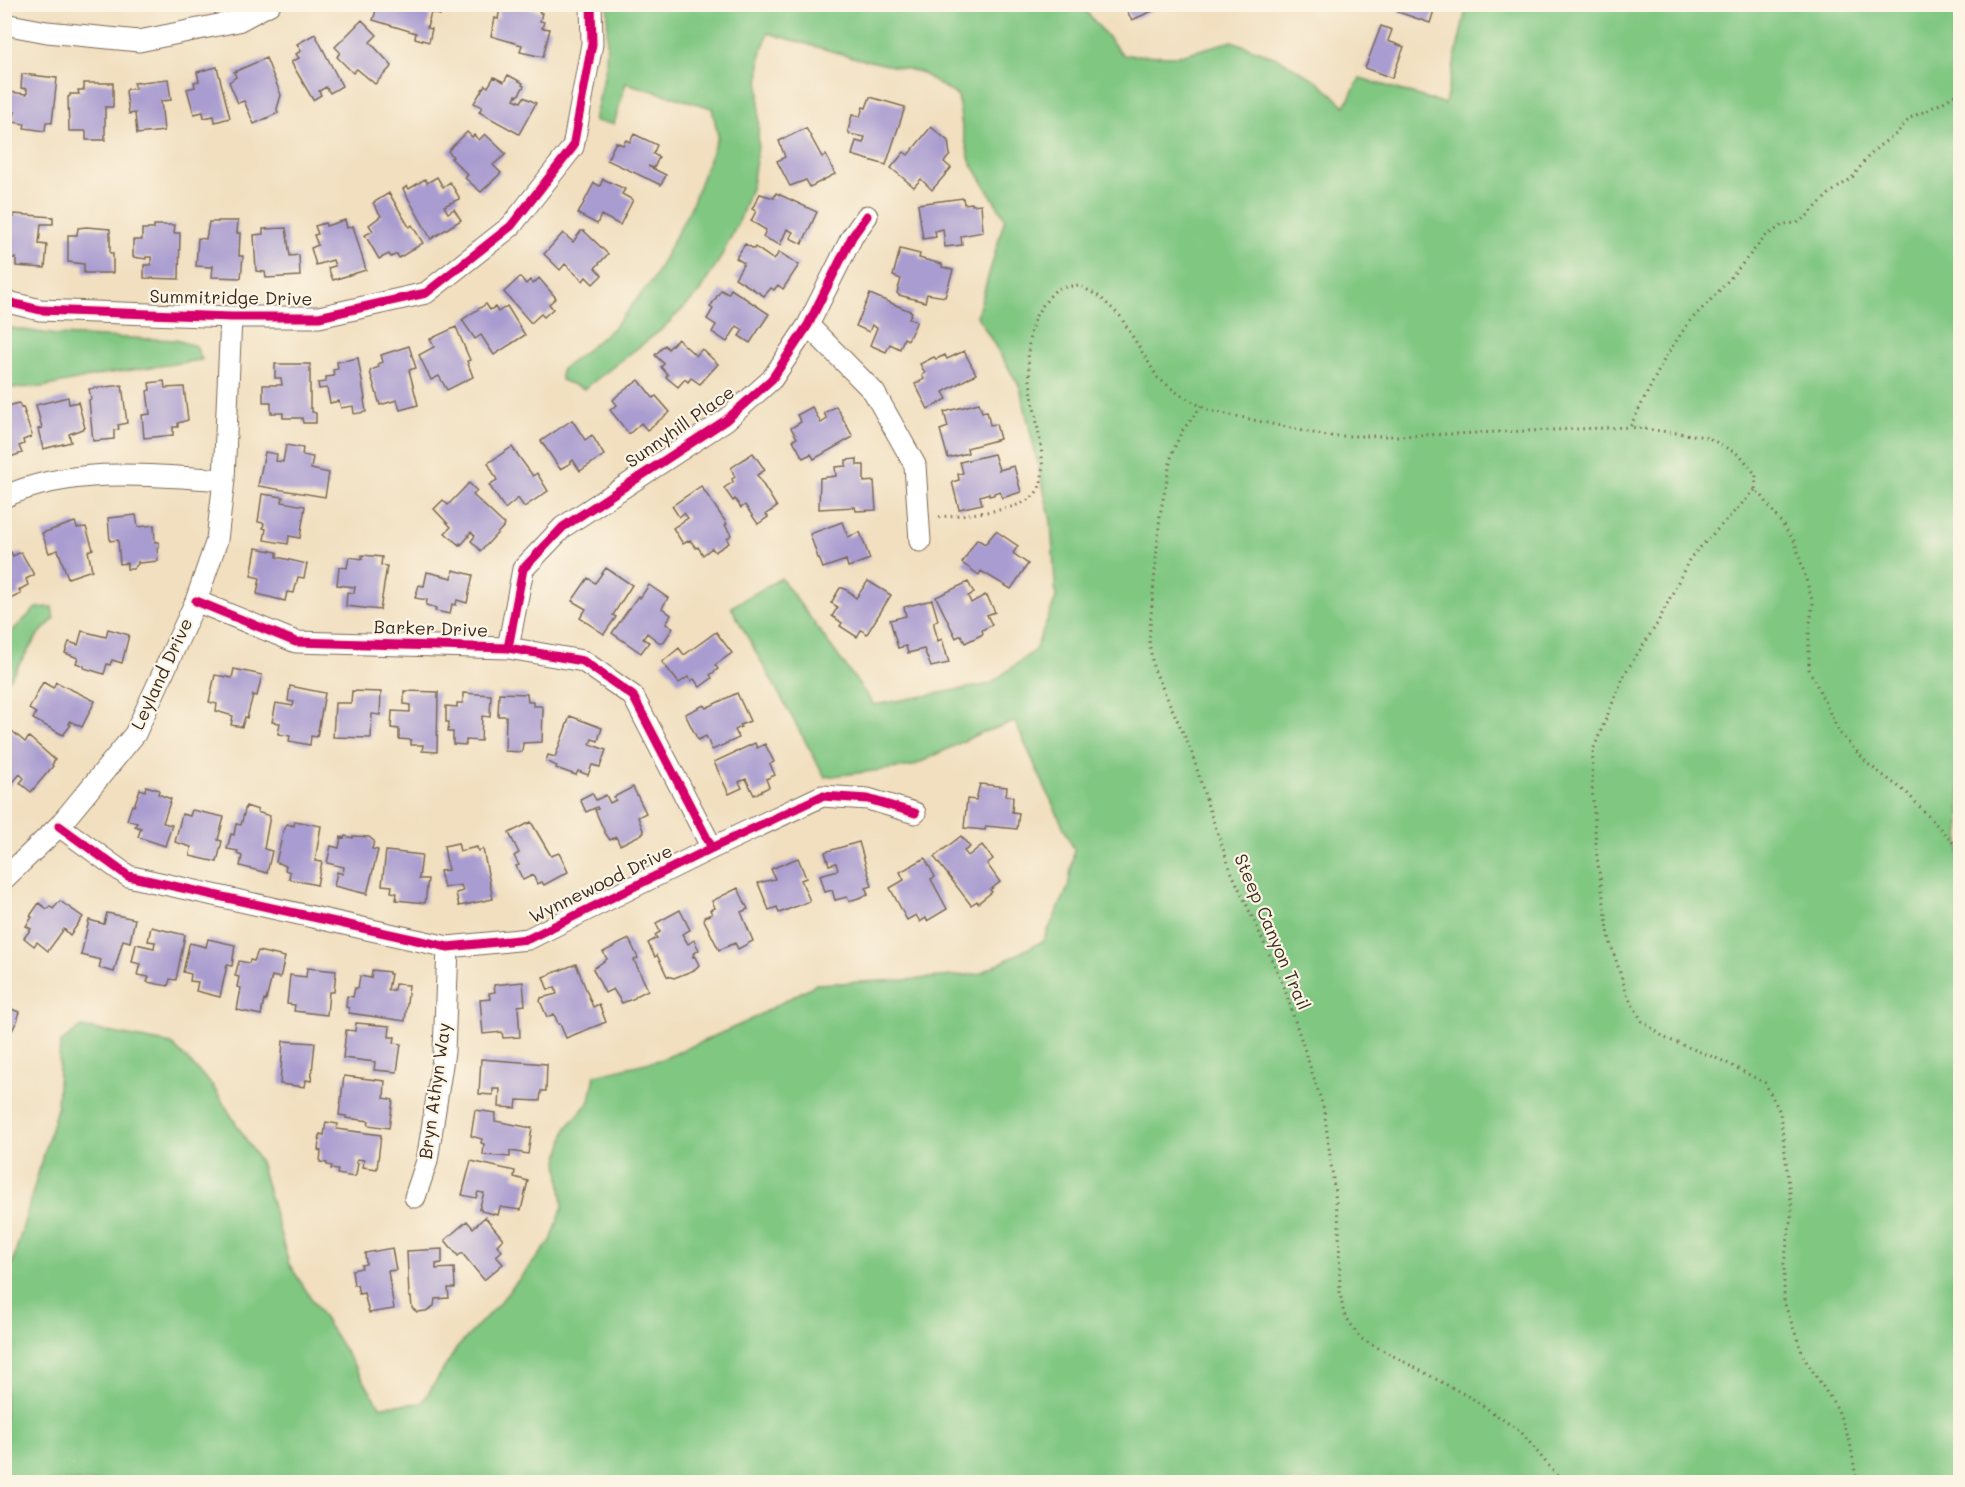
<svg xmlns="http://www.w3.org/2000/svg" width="1965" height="1487" font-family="Mali,sans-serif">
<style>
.green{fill:#80c782;stroke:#5e7850;stroke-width:1.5}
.building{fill:#a99cd0}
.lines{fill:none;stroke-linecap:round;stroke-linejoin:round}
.minor-casing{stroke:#7b6956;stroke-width:23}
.path{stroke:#7b6956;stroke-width:3;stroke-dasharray:1.5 4.5;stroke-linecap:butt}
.minor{stroke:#fff;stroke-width:21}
.cycleway-casing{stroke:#fcf5e5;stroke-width:13}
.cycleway{stroke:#d6006c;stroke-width:9}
.labels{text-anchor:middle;stroke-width:4.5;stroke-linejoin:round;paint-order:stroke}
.street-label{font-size:18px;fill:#3b2a1e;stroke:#fcf5e5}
</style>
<rect width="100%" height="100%" fill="#fcf5e5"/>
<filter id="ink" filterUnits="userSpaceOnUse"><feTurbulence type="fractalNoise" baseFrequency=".0167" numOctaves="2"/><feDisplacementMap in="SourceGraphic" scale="12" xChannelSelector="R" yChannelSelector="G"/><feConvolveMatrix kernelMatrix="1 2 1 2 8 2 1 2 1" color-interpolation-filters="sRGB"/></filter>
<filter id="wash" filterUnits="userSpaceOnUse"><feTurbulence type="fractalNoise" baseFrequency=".008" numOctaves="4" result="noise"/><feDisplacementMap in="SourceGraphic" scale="24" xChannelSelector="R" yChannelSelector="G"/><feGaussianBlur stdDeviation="1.35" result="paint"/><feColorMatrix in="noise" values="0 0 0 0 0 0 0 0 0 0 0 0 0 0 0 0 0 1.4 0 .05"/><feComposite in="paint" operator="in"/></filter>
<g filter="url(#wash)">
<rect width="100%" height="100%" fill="#f1dfbf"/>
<!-- green -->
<path class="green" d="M608,5H1082L1083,8L1123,55L1177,56L1232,41L1279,59L1319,82L1345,106L1360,78L1445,104L1467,5H1960V1482H5V1289L57,1108L60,1043L82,1027L172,1044L212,1085L260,1162L289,1264L380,1406L422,1403L457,1348L501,1301L551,1241L563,1206L558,1161L567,1127L590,1101L595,1075L663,1059L746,1022L816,984L904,980L979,974L1043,941L1068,888L1074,850L1015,722L980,733L913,766L825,777L731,607L781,578L874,705L990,684L1035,650L1056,598L1051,521L1020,387L977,316L1005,218L970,161L962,127L958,96L920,72L856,58L768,33L760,57L758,147L752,185L740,219L720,259L698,294L661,330L584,389L561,380V370L583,353L613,328L652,281L691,207L718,136L712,108L626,83L614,124L594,121L606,67Z
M5,327L56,335L176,340L196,346L202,360L104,374L43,387L5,388Z
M52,607L54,619L38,635L5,686V638L36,608Z"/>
<g id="blocks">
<!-- building -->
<path class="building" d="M378,4H443L440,15L431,12L427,28L432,29L429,42L415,38L416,33L373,20Z
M501,4H514L540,11V13H542L540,21L544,22L542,28L550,29L543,57L520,52L522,45L491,36L495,18L498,19Z
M1123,4H1168L1132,20Z
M1385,4H1436L1430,23L1398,12L1399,10Z
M362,20L377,35L370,42L392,66L375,84L357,69L353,73L337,57L340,52L335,47Z
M1381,26L1392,30L1388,41L1404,47L1392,78L1365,68Z
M315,34L342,86L330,93L326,87L319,91L321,95L313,100L291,62L299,58L296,54L301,51L297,44Z
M266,58L281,95L277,109L278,113L254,124L244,101L238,103L229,82L236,77L234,72Z
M217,67L230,118L215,122L214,116L204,118L203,112L194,114L187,89L195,87L194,82L199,81L197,72Z
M22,74L57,78L52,123L46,122L45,131L24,128L25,124L13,122L15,112L7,111L9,92L27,94V89L21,88Z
M508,75L523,83L522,85L524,86L518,96L516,95L514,99L521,102L524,97L536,103L519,134L479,112L482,107L474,103L485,85L488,87L494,77L504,82Z
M168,79L171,100L161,101L164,131L137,134L135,113L129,114L126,91L128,89H135L134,83Z
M84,83H113V107H105V140H86V131H69L68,97L70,96V94H79L78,90H84Z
M870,97L905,107L886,165L852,155L856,141L863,143L865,137L849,134V132L848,131L852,115L860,117L863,107L866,108Z
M931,127L948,141L950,155L944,162L951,168L932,190L921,179L914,187L891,168L904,152L908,155Z
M806,128L822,157L826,155L835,174L810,187L806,180L790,186L777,161L785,157L779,141Z
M467,132L472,137L474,135L479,140L485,134L506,154L493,165L501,173L481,192L465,178L468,175L451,158L453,157L448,151Z
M634,134L657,145L653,154L659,157L654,168L648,166L666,175L661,185L607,160L616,142L623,145L626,140L630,142Z
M437,177L443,187L450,182L459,197V199L444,206L448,213L454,209L461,220L431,239L403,189L407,186L409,189L425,179L427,183Z
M603,179L625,189L622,194L633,200L620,225L601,215L597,224L578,214L594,183L600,186Z
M389,193L409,227L412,225L423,243L399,258L397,254L391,257L389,254L379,259L365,235L373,231L369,225L381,216L373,203Z
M776,193L817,212L802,244L790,238L793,232L787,229L780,245L763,237L766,230L751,221L756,211L752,209L760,194L774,198Z
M963,198L964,204L972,203V205L981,204L983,232L961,236L962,245L945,247L943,229L935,231L936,237L923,239L918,204Z
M14,214L53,217V224H41L39,244L47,245L45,268L16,266V258H11V252H4V217H14Z
M345,220L347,228L353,226L366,270L333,280L328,268L335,266L333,260L316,265L311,248L318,245L314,235L318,234L315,226L325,223L326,226Z
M218,221H238L237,233H240L239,256H243L241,278L212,277L213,266L211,267L196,266L198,238L206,239L209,222H218Z
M154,225H175L174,233H180L179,279L144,278V265H151V257H146V259L133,257V240H142V229H154Z
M86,227L110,229V253H113V273H84V264L68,262V235H77L78,228Z
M286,228L290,256L299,255L300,276L266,278L265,272L256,271L254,235L263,234V229Z
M581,231H584L608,254L595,268L602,275L593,284L586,277L583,281L565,264L560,270L544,254L563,233L573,242Z
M745,244L754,249L755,247L774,260L779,252L799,265L783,289L778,285L774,290L771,288L764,296L735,278L744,263L736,258Z
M900,249L920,254L919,258L942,264V267L953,270L945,297L927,294L925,302L899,295L897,293L901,279L893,276Z
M520,277L526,284L530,280L533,284L539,278L556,298L549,304L553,309L544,317L541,314L531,323L504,292Z
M731,289L769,314L750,343L739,336L743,330L737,326L727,342L712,332L716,325L707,319L713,309L710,307L721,290L728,294Z
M870,294L912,312L909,318L917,321L908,340L904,338L900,349L890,344L886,352L870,345L877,328L872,325L869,332L856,326Z
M486,304L490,310L495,307L498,312L507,306L525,335L494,355L481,335L475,339L462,320Z
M456,327L470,360L467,361L473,377L447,390L439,376L431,380L419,355L434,347L430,339Z
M678,339L696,356L702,349L718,364L700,384L691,378L688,382L685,379L678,387L666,377L668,375L661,367L664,364L655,355L665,345L668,349Z
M409,346L416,368L409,370L418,405L400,410L397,400L380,405L370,372L371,370L379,367L378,364L383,362L381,355Z
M964,351L976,374L943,392L947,399L928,409L915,384L924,379L922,375L925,373L920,364L934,357L936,359L945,355L947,359Z
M358,358L365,399H364L366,412L354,414L353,406L341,408L339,401L330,403L327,388L319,389L318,383L326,382V377L334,376L333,370L338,369L337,362Z
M275,364H310V408H312V412L316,413V423H303L302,418H283V413H271V402H263V385H282L281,378H275Z
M639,380L653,398L656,396L670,412L647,430L641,423L629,434L610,410L617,405L613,400L619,394Z
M164,381L165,388L184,387L188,420L178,423V427H173V435L144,438L142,415L150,414L147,391L150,390L149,383Z
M122,385L127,423L118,425L119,429L114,430V439L93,441L89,400L91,399L89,389Z
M68,397L69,404L78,402L85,428L69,434L71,442L43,449L38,429L42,428L36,405Z
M19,403L21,408L23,407L25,413H24L32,435L31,437L23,440L24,444L19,446L22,453L4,459V407Z
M979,403L982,412L987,411L990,425L996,424L1000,439L967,448L968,453L948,458L940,430L948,427L944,412Z
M836,406L853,437L814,459L811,454L803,458L793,440L797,438L791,428L801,422L797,415L812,407L821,423L827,419L824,413Z
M572,420L585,440L592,435L604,455L580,471L573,460L570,462L571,463L560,469L541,441Z
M286,445L303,448L302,455L313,457L311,469L329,473L325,497L258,486L265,452L277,454L276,461L283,462Z
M512,447L533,476L537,473L548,491L524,507L518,498L505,509L489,485L497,480L488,463Z
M753,453L765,470L757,475L777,507L766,514L768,517L758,524L745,505L741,508L735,499L733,501L724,488L733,482L732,479L735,477L731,468Z
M994,454L999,470L1014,466L1021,492L1002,498L1000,491L994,493V495L989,496V493L980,496L982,504L959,509L952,482L959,480L958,474L963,473L960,462Z
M857,459V465H864V482L874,481L876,510L856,511L855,507L819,509L820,478L836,476L835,467L846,466V460Z
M469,483L477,491L473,495L505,525L481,551L471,541L475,536L471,532L468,535L469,536L461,545L460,543L459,545L445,533L451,527L434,509L443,500L448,505Z
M701,486L727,524L725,525L731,535L727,539L729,543L715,552L712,548L703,555L698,547L696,548L690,540L683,544L673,528L688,518L684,513L679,517L672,506Z
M262,494L283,497L282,502L305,506L300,538L289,536L288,544L264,540L266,529L263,528L264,523L258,522Z
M136,515L138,527L154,525L155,542H159V548H157L158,561L140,563L138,562V564L133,569H127V563L120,564L118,540L110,541L108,518Z
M75,522L77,528L86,527L93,549L88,551L92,570L68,578L58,550L49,553L42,533Z
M842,522L848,537L860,532L870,559L848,567L846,560L823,568L819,558H818L810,534Z
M996,531L1018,546L1013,553L1028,564L1011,589L981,571L979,575L962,563L977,539L985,544Z
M256,548L277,552V557L307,564L304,578L298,577L294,593L287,592L285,601L257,594L260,578L251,576Z
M4,551L6,555L11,552L13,556L21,552L34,575L26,579L28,585L19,590L21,594L10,599L7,592L4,594Z
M362,555L382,557L381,565L387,566L380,610L346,606L347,592L354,593L355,587L337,585L339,567L347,568L349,557L362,559Z
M606,568L632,585L613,615L616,617L604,634L580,618L586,609L572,601L588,578L595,583Z
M453,570L473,575L467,603L457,600L456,605L452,604L450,614L435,611L436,608L426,605L427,600L415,598L419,585L424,586L427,572L452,578Z
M868,581L891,595L867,634L861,630L857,637L840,626L842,623L832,616L838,607L831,603L840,588H843L853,594L852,595L856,598Z
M968,582L974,593L968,596L971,603L985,595L986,597L987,596L995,612L987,615L992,625L982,630L983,634L965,643L961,635L956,638L936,597Z
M649,585L668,598L662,608L671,615L666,624L673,628L663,643L661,642L660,643L647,633L643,639L649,642L641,653L612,633L638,596L640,598Z
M932,600L938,620L934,622V625L938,641L942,639L949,663L931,667L924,649L908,653L906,646L898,648L890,620L906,616L904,607Z
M108,629L129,635L122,663L112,660L110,665L107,664L104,674L84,668V666L76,663L78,658L65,653L69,642L78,645L82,631L106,637Z
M716,632L732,653L715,665L718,669L710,675L712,678L700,687L694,679L691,681L688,677L679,683L662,662L679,648L684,655Z
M234,669L262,675L257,696L253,695L247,718L245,717L242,727L231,725L233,716L216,711L217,704L209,702L215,675L232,678Z
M43,682L53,688L56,682L95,701L82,727L70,721L69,724L71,725L63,735L33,719L36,713L29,709Z
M290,686L325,693L317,737L311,736L310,745L289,741L290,736L278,734L280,723L272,722L276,703L293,706L294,702L288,701Z
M352,691L381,692L380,715L372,714L371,738L333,737L335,703H351Z
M404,691L438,692L437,752L422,751L423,745H411V740L399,739V729L391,728L392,711L410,712V705L404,704Z
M463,693L491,695L490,717L482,716L481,741L466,740V745L453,744V732H448L449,722H446V706L457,707V703H463Z
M499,693L527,694L528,702H533V706H541L543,708L542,742L523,743L522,752L505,751L506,716H498Z
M737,693L750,721L740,725L741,727L735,730L739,738L712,750L706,736L698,740L685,714L704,705L706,708Z
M570,716L602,728L598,741L592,739L590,744L606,750L600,767L592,765L588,775L578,771L576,775L556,768L557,766L546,761L548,755L555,757Z
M6,726L25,742L29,737L55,760L52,765L53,766L31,792L20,783L24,778L20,774L8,788L4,785Z
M755,743L757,748L765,744L774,762L770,764L775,775L766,779L769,787L754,795L746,779L739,782L742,788L729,794L714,762Z
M980,784L1007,787L1006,796L1013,797L1012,812L1019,813L1017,829L986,826L985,830L964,828L967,799L976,800Z
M146,786L159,790L158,794L171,799L163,823L172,825L165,846L138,837L141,828L135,826L137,823L127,820L132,805L134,806L140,789L145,791Z
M633,787L646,813L638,817L644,833L620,845L616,837L610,840L605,833L595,810L598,809L597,807L586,812L580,799L592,793L596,800L606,795L610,803L616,800L614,797Z
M246,806L258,810L257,812L270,816L264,849L272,851L267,873L240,866L242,856L237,854L238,851L227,849L231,834L234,835L236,824L241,825Z
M192,810L224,817L218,840L222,841L217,862L190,856L191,847L175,842L182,814L190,816Z
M295,821L321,826L315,861L322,862L317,885L289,879L290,872L285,870L286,866L276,862L284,829H285L287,824L294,826Z
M531,822L551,856L559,853L568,872L544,885L542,882L537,884L533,875L523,880L516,866L519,865L514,856L519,853L509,833Z
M345,836L353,838V836L369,837L374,841L372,849L378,850L367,894L334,886L337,872L343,874L344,867L327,863L331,846L339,848L341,837L344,838Z
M961,836L970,847L964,851L968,856L982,845L993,859L987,864L1000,882L990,890L992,892L978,903L977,901L971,905L934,857Z
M859,842L872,886L866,888L868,895L849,901L847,897L835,900L832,890L825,892L820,875L838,870L836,863L829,865L825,852Z
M458,843L460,851L477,847L478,851L483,849L493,899L459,906L456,893L463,891L461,885L444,888L440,871L448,870L444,846Z
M386,851L422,855L419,879H428L425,903L396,900L397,893L391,892L392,886L382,885Z
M798,858L806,878L801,880L810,901L779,913L777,907L769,910L758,883L775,879L771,869Z
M925,858L935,877L931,879L947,909L927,921L926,918L920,922L916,915L907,920L890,888L904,880L900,872Z
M738,888L748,909L741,912L753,941L738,949L735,943L719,950L704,920V917L712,914L710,910L715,908L712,901Z
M60,901L83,917L70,935L64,929L48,951L37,942L34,946L24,938L31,929L26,926L32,917L30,916L39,903L47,909L50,906L53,909Z
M680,910L690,930L682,934L688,944L694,940L699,950L693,954L694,956L692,957H695L699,965L694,970L674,978L667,976L657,955L655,957L648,943L657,938L655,935L660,932L656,923Z
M107,913L135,919L130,942L123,940L114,972L99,968L101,960L81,955L89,920L104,924Z
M151,927L185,935L176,980L170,979L168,986L147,982L149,977L137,975L140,964L132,962L136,944L154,948L155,942L148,941Z
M208,939L235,945L232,966L227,965L220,997L196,991L198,982L190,981L191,974L183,972L189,945L190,943L206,947Z
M629,939L638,958L634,960L648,990L636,996L635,998L622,1003L613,989L605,993L593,969L607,959L603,952Z
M258,951L285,957L280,978L272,976L266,1001L264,1000L261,1015L237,1010L241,988L237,987L239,977L235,976L239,961L249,963L250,960L254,961Z
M576,964L593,1007L599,1004L606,1022L566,1038L560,1024H558L554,1014L547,1017L540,1001L541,998L557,994L555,987L548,990L543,977Z
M307,968L336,971L334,992H329L327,1015L294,1011L295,1005L287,1004L290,975L306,977Z
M372,970L389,972V974H391L388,990H394L395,984L409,985L405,1021L349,1013V1008L346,1007L347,996L353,997L355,988H358L360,976L371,978Z
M523,982L525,1005L518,1006L520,1037L503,1038L502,1032L483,1034L480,1000L490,999L489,993L495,992L494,985Z
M4,1006L19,1012L17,1018L18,1019L6,1042L4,1041Z
M356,1023L390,1026L389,1037H395L394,1043L401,1044L397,1072L374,1070L375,1062L343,1058L346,1030L355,1031Z
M283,1041L315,1043L311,1081L306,1080L305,1087L280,1084Z
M481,1059L547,1064L546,1091H541L540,1101L517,1100L516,1108L499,1107L500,1089H493V1095L479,1094Z
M344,1076L385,1081L384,1098L393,1100L389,1128L368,1125L369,1121L346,1118V1116L339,1115Z
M475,1110L496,1113L495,1121L532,1128L528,1154L510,1151V1157L483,1155L484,1144L481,1143L482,1139L471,1136Z
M326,1122L338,1124L337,1129L381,1135L377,1169L363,1167L364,1160L357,1159L356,1163H358L356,1175L354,1177L337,1174L338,1170L331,1169L332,1166L327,1165V1163L320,1162L321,1151L318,1150L320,1134L324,1135Z
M471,1161L515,1171L514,1177L528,1181L521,1210L500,1207L498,1215L481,1211V1209H479L484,1193L478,1192L476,1198L462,1195Z
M485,1217L503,1239L497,1245L502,1251L496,1256L503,1264L484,1280L462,1253L458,1256L445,1240L467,1221L473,1228Z
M392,1248L396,1270L388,1271L394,1309L369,1313L364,1293L359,1294L357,1285H354L352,1270L362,1268L361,1265L366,1264L365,1253Z
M442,1249V1263L436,1264V1269L454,1268L455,1288H448L449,1298L435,1299L434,1306L426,1311L417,1312L412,1308L411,1297H409L407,1251Z"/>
</g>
</g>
<g filter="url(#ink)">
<use href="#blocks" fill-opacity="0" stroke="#7b6956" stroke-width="1.5"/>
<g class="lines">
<defs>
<path id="minor" d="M4,24L47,32L139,41L238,21L270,4
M4,301L40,310L231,317H319L426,293L511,226L573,147L592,44L591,4
M808,325L874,392L915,465L920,541
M4,497C72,466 152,475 224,480
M196,601L296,642L508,648L583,661L633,696L712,848
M508,648L523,569L563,527L726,420L772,379L808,325L852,237L867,216
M59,826L128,876L448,947L528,939L712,848L822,796L868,799L915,813
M4,879L59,826L135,734L196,601L217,540L224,480L231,317
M415,1197L427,1161L444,1052L448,947"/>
</defs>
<!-- minor casing -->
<use href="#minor" class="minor-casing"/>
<!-- path -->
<path class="path" d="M1960,92L1940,104L1910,118L1896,134L1879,146L1866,159L1852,178L1830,193L1807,216L1797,223L1784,224L1766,236L1720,290L1689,322L1666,356L1630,427L1707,437L1741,456L1756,475L1755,490L1762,496L1795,542L1813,603L1809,630V669L1839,732L1868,764L1907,793L1960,850
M1202,406L1182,431L1172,453L1160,515L1149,639L1153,667L1191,750L1208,806L1231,871L1283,984L1324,1109L1339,1225L1340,1293L1344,1314L1360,1338L1473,1399L1521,1432L1562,1482
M1755,490L1690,558L1657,624L1625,673L1593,750L1592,786L1597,858L1610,942L1628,997L1642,1021L1665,1038L1723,1061L1765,1083L1780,1112L1792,1210L1784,1264V1302L1804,1358L1837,1408L1850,1442L1856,1477L1859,1482
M939,517C963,514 1019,513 1035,494C1063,464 1001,353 1044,304C1047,300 1052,293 1056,290C1062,287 1072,286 1079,285L1100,297L1120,316L1158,378L1179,394L1208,410L1327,436H1397L1630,427"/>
<!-- minor -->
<use href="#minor" class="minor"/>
<defs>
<path id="cycleway" d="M4,301L40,310L231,317H319L426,293L511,226L573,147L592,44L591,4
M196,601L296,642L508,648L583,661L633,696L712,848
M508,648L523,569L563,527L726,420L772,379L808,325L852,237L867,216
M59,826L128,876L448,947L528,939L712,848L822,796L868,799L915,813"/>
</defs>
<!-- cycleway casing -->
<use href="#cycleway" class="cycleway-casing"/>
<!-- cycleway -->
<use href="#cycleway" class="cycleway"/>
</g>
</g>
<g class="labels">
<!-- street labels -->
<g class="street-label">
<text transform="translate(231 298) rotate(1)" y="6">Summitridge Drive</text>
<text transform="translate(680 427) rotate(-35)" y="6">Sunnyhill Place</text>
<text transform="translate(431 629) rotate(2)" y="6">Barker Drive</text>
<text transform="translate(162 674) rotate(-65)" y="6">Leyland Drive</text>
<text transform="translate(601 884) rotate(-26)" y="6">Wynnewood Drive</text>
<text transform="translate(1272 932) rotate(67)" y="6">Steep Canyon Trail</text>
<text transform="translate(435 1091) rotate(-82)" y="6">Bryn Athyn Way</text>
</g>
</g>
<!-- margin -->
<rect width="1965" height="1487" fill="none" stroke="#fcf5e5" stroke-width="24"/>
</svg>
